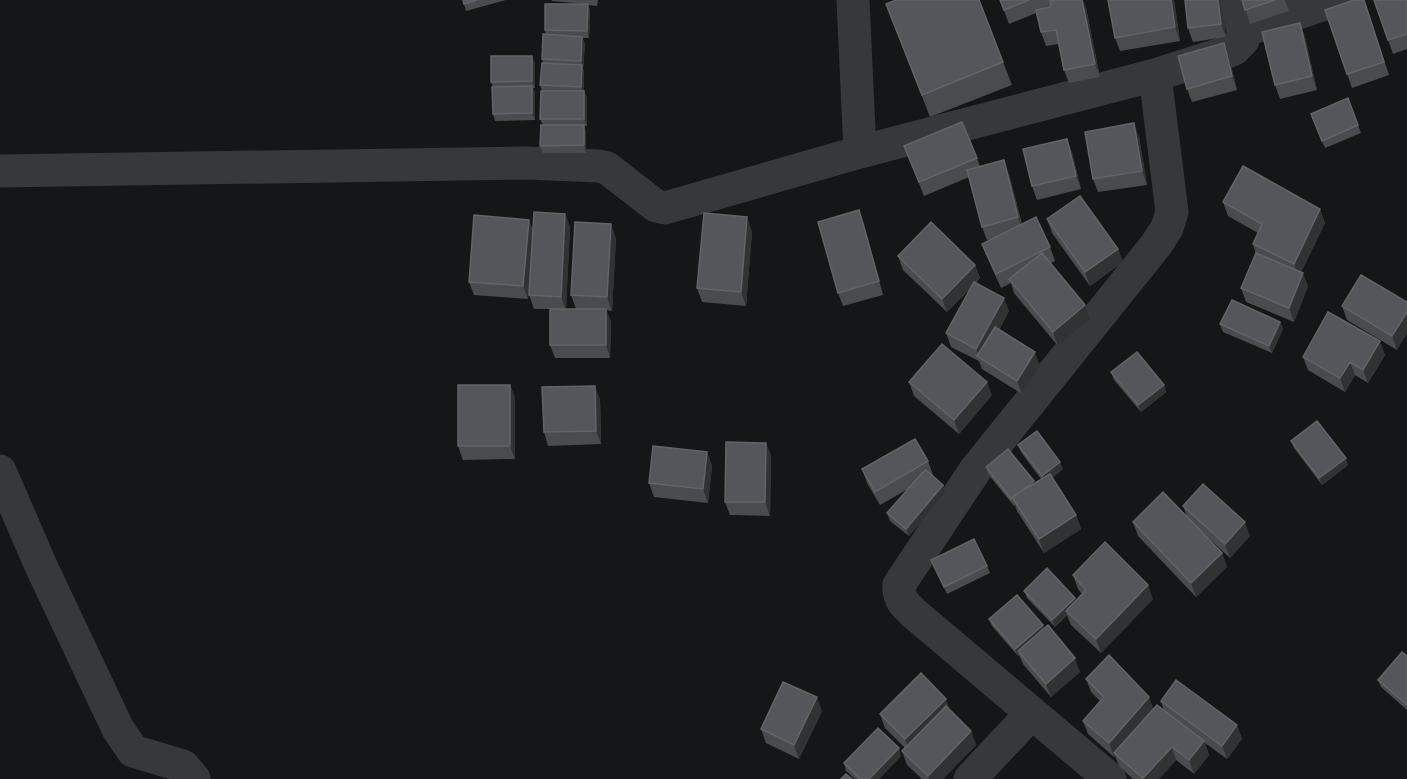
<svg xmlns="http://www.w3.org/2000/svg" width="1407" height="779" font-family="'DM Sans',sans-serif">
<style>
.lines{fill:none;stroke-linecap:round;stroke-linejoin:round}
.minor{stroke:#37383c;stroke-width:33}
.wall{fill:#494b4f}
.shaded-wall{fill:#303234}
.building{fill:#53565a;stroke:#616468;stroke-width:1.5}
</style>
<rect width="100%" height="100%" fill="#151617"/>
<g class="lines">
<!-- minor -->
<path class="minor" d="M853,0L860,152
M1243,31L1337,0
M0,171L526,163L599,166L607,168L656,206L665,208L860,152L1155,75L1227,52L1234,49L1243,40V31L1236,0
M0,471L41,566L118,729L133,751L183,766L194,779
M970,779L1032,713
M1110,779L917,616C906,606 898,600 899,585L976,469L1156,245L1167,228L1172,212L1155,75"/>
</g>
<!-- wall -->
<path class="wall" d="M463,0H506L466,11Z
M552,0H598L597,6L588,5L590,11L589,38H582L585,44L583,69L584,72V91L587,98V126H584L586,132V153H543L540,146L543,125L540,119L542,91L540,85L543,63L542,59L546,35L545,30L585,4L552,1Z
M1000,0H1054L1086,8L1100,77L1069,83L1064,70L1059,44L1046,46L1041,32L1036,13L1009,24Z
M1108,0H1174L1180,41L1120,51L1115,38Z
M1221,0L1226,37L1193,42L1188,28Z
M1242,0H1285L1289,11L1250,24Z
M1374,0H1407V49L1393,54Z
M886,4L1003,62L1012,85L930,117Z
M1368,11L1389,75L1352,88L1347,74Z
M1300,23L1305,37L1317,90L1280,99L1275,85Z
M1224,43L1229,57L1237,90L1192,102L1187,89Z
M535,63V88H533L535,93V120L495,121L493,114V87L491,82Z
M1348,98L1361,133L1325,148L1311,114Z
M962,122L980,166L1009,174L1022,224L1050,247L1055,261L1051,263L1085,305L1090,319L1058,346L1014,293L1011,283L1001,288L987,257L982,244L991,239L987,240L982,227L969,177L924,196L904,146Z
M1139,137L1147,185L1098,192L1093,179Z
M1072,152L1081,189L1037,200L1032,186Z
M1223,202L1320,209L1325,223L1301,272L1308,286L1294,322L1246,302L1241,288L1256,254L1253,244L1258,233L1228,216Z
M565,214L570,227L566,309H584H576L571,295L616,238L612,311L606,310L611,322L610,358H555L550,345L552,309H534L529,295L530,274L528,299L474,295L469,282L529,220L533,231Z
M1047,219L1118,249L1123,262L1090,286L1052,233Z
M864,224L883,295L843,306L838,293Z
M752,231L746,306L702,302L697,288Z
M898,256L975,265L980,278L976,283L1009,311L999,330L1040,366L1022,394L982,369L979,361L951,347L946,333L971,288L947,312L903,270Z
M1407,302L1397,350L1347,320L1342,306Z
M1280,322L1283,329L1272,353L1223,332L1220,324Z
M1385,355L1368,383L1355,375L1345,392L1308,370L1303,357Z
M1111,372L1164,385L1166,392L1141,412L1114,380Z
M909,382L992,395L959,434L914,396Z
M510,385L515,398V459L463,460L458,446Z
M600,399L601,444L548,446L544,432Z
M1291,441L1348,465L1322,485L1294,448Z
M766,443L771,456L770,516L730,515L725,502Z
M1018,445L1063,469L1052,478L1076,515L1081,529L1044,553L1017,511L1015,505L1014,506L988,474L986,467L1034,481V483L1041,479L1021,452Z
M707,452L712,466L708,503L654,497L649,483Z
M928,461L933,475H932L943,485L946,492L909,536L890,521L887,513L908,489L880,505L867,483L862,469Z
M1183,506L1250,536L1230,558L1202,532L1222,553L1227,567L1196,597L1138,536L1133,522L1187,517Z
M931,560L987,566L990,573L947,594Z
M1073,575L1153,599L1101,653L1071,625L1067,615L1055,627L1027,598L1024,591L1076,600L1082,594L1078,589Z
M989,619L1043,625L1044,629L1080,672L1051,697L1023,664L1019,655L1018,656L992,626Z
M1407,656V710L1381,687L1378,680Z
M1086,679L1154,709L1164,711L1161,701L1237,725L1242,739L1227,759L1205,743L1209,755L1194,774L1176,760L1159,779H1133L1119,766L1115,756L1114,757L1088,734L1083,721L1100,701L1091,692Z
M822,711L799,759L766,743L761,729Z
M950,711L971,731L976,745L943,779H922L907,765L902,751L905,748L885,728L880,714Z
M901,756L879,779H855L846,771L844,763Z"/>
<!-- shaded-wall -->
<path class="shaded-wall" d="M1082,0H1083L1086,8L1100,77L1095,64Z
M1171,0H1174L1180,41L1175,27Z
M1218,0H1221L1226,37L1221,24Z
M588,4L590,11L589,38L587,31Z
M1300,23L1305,37L1317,90L1312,76Z
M582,37L585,44L583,69L581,61Z
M1224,43L1229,57L1237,90L1232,76Z
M532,56L535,63V88L532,81Z
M582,65L584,72V94L581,87Z
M532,86L535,93V120L532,113Z
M584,91L587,98V126L584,119Z
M1134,123L1139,137L1147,185L1142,171Z
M584,125L586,132V153L584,145Z
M1067,139L1072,152L1081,189L1076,176Z
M1004,160L1009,174L1023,231L1018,217Z
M1320,209L1325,223L1299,277L1294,264Z
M859,210L864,224L883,295L879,281Z
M565,214L570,227L566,310L561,297Z
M747,217L752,231L746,306L741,292Z
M529,220L533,233L528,299L523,286Z
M611,224L616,238L612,311L607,297Z
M1118,249L1123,262L1090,286L1085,272Z
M975,265L980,278L947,312L942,299Z
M1303,273L1308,286L1294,322L1289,308Z
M1004,298L1009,311L983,359L979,357L976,349Z
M1085,305L1090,319L1058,346L1053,332Z
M606,309L611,322L610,358L606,345Z
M1407,312V334L1397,350L1392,336Z
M1280,322L1283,329L1272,353L1269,346Z
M1380,341L1385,355L1368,383L1363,370Z
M1035,352L1040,366L1022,394L1017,381Z
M1350,362L1355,375L1345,392L1340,378Z
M987,382L992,395L959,434L954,420Z
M510,385L515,398V459L510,446Z
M1164,385L1166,392L1141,412L1138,405Z
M595,386L600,399L601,444L596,431Z
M766,443L771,456L770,516L765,502Z
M707,452L712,466L708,503L703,489Z
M1346,458L1348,465L1322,485L1319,478Z
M1060,462L1063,469L1045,483L1042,476Z
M1034,481L1036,488L1012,497Z
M943,485L946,492L909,536L906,529Z
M1076,515L1081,529L1044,553L1039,539Z
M1245,522L1250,536L1230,558L1225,544Z
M1222,553L1227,567L1196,597L1191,583Z
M1148,585L1153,599L1101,653L1096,639Z
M1075,598L1078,605L1066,611L1067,615L1055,627L1052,620Z
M1043,625L1045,633L1018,651L1019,655L1018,656L1015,649Z
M1075,658L1080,672L1051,697L1046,684Z
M817,697L822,711L799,759L794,745Z
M1149,697L1154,710L1114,753L1115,756L1114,757L1109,743Z
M946,699L951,712L910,753L905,739Z
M1237,725L1242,739L1227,759L1222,746Z
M971,731L976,745L943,779H929L928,776Z
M1204,741L1209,755L1194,774L1189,760Z
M1172,747L1176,760L1159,779H1143Z
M899,748L901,756L879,779H869Z"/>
<!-- building -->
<path class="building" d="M463,0H477L464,4Z
M896,0H979L1003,62L922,95L886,4Z
M1000,0H1029L1004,10Z
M1056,0H1082L1095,64L1064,70L1056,30L1041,32L1036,10L1051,7L1050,1Z
M1108,0H1171L1175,27L1115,38Z
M1185,0H1218L1221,24L1188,28Z
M1242,0H1275L1245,10Z
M1354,0H1364L1384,62L1347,74L1325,10Z
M1374,0H1407V34L1388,40Z
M545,4H588L587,31L545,30Z
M1300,23L1312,76L1275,85L1262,32Z
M543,34L582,37L581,61L542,59Z
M1224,43L1232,76L1187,89L1178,56Z
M491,56H532V81L491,82Z
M542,63L582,65L581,87L540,85Z
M532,86V113L493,114L492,87Z
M541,91H584V119H540Z
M1348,98L1358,125L1322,141L1311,114Z
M962,122L977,158L919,182L904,146Z
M1134,123L1142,171L1093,179L1085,132Z
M541,125H584V145L540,146Z
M1067,139L1076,176L1032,186L1023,149Z
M1004,160L1018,217L982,227L967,170Z
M1243,166L1320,209L1294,264L1253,244L1262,224L1223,202Z
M1080,196L1118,249L1085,272L1047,219Z
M859,210L879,281L838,293L818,222Z
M534,212L565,214L561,297L529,295Z
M704,213L747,217L741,292L697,288Z
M474,215L529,220L523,286L469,282Z
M1036,217L1050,247L996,274L982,244Z
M575,222L611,224L607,297L571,295Z
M931,222L975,265L942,299L898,256Z
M1042,253L1085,305L1053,332L1009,279Z
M1256,253L1303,273L1289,308L1241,288Z
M1361,275L1407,302V312L1392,336L1342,306Z
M974,282L1004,298L976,349L946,333Z
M1232,300L1280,322L1269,346L1220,324Z
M550,309H606V345H550Z
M1328,312L1380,341L1363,370L1350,362L1340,378L1303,357Z
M995,327L1035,352L1017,381L977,356Z
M942,344L987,382L954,420L909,382Z
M1137,352L1164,385L1138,405L1111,372Z
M458,385H510V446H458Z
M595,386L596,431L544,432L542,387Z
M1317,421L1346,458L1319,478L1291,441Z
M1037,431L1060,462L1042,476L1018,445Z
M915,439L928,461L875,492L862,469Z
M726,442L766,443L765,502H725Z
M653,446L707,452L703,489L649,483Z
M1008,449L1034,481L1011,499L986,467Z
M926,470L943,485L906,529L887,513L922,473Z
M1050,474L1076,515L1039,539L1012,497Z
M1203,484L1245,522L1225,544L1183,506Z
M1163,492L1222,553L1191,583L1133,522Z
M974,539L987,566L944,587L931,560Z
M1105,542L1148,585L1096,639L1066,611L1086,590L1073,575Z
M1047,568L1075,598L1052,620L1024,591Z
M1017,595L1043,625L1015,649L989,619Z
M1048,625L1075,658L1046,684L1018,651Z
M1402,652L1407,656V705L1378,680Z
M1109,655L1149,697L1109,743L1083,721L1104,697L1086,679Z
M921,673L946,699L905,739L880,714Z
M1176,680L1237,725L1222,746L1161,701Z
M783,682L817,697L794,745L761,729Z
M1157,705L1204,741L1189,760L1172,747L1143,778L1114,753Z
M946,706L971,731L928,776L902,751Z
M878,728L899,748L869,779H860L844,763Z
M846,774L852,779H841Z"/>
</svg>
